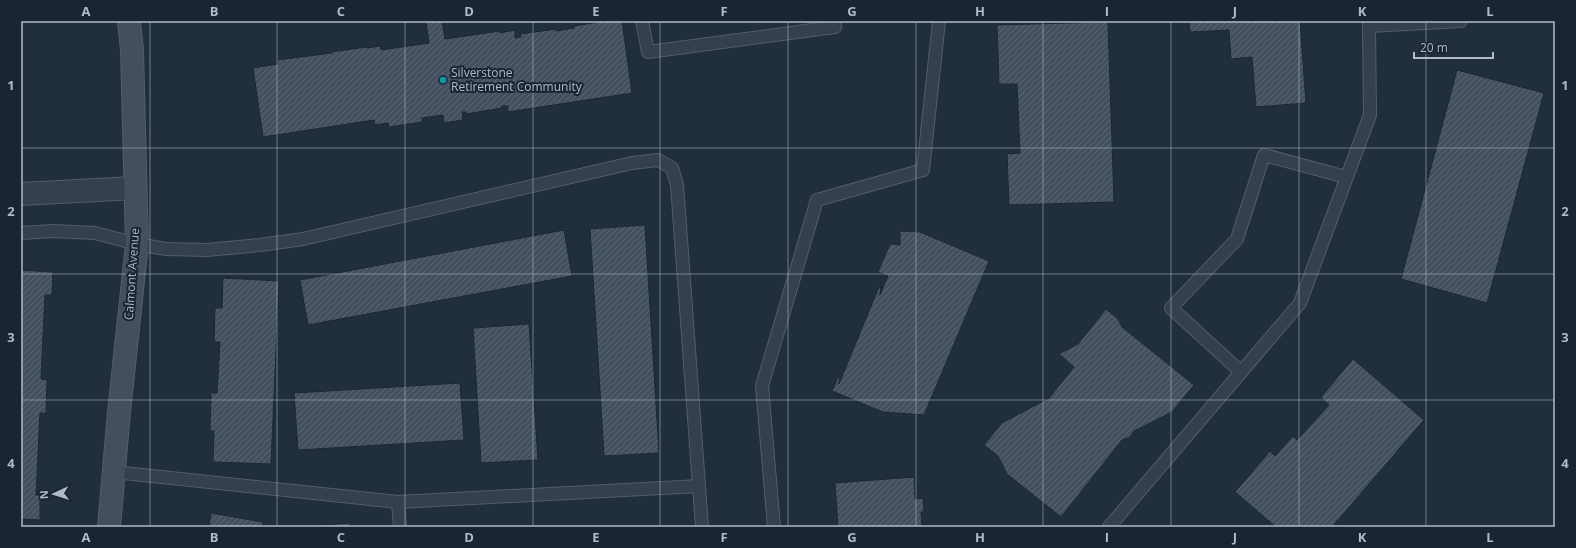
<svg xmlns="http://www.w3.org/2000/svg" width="1576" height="548" font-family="'Open Sans',sans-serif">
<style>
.building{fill:url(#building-hatch);stroke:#1c2733}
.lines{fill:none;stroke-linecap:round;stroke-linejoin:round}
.service-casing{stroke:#535d6a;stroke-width:14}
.minor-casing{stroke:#535d6a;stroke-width:24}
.secondary-casing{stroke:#535d6a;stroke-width:24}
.service{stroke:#35404c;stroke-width:12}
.minor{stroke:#35404c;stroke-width:22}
.secondary{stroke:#434f5f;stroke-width:22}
.grid{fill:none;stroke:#b0bac8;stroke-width:1;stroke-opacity:0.55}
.culture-dot{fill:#0f9aa8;stroke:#1a2531;stroke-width:1.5}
.labels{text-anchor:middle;stroke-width:4;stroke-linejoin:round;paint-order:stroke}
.poi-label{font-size:12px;fill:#b0bac8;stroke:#1a2531;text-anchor:start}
.street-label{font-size:12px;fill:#b0bac8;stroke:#1a2531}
.neatline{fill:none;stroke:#b0bac8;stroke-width:1.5}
.grid-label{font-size:13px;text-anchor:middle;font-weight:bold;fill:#b0bac8}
</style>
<defs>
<pattern id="building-hatch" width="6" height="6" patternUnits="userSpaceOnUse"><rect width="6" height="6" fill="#425060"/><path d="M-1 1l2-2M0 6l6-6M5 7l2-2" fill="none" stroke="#5b6775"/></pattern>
</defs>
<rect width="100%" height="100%" fill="#212e3c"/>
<!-- building -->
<path class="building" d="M442,21L445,39L500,31V33L515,30V38L521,37L520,34L556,29V31L574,28V26L605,21H610V22L622,21L632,93L508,112V106H501L502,108L466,114V112H462L463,120L444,123L443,115L422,118V122L389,127L388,123L375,125L374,120L263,137L253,68L278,64L277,60L332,53L331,52L367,47V48L380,46L381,50L429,43L426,22Z
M1189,21H1300L1306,103L1256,107L1252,57L1231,59L1229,30L1190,32Z
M1108,22L1114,202L1009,205L1007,154L1020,153L1017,84H999L997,25Z
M1457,70L1544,93L1487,303L1401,279Z
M645,225L659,453L604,456L590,229Z
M564,230L572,276L308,325L300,280Z
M900,231L920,232L989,261L924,415L883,412L832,391L840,373L839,384L881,282L880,295L888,276L878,272L890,244L900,245Z
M21,270L53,272L52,295H45L41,379L47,380L46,413H40L36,495H40V520L21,519Z
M223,278L279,281L271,464L213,462L214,431H210L211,393H217L220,342H214L215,308H222Z
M1106,309L1118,319L1122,327L1194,385L1172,412L1134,431L1130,437L1122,440L1061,517L1007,474L998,456L984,445L1002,423L1049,398L1074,367L1059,354L1078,344Z
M529,324L538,460L481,463L473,328Z
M1353,359L1424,420L1332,527H1276L1235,492L1270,451L1275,456L1293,436L1297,440L1329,405L1321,397Z
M460,383L464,440L298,450L294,393Z
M914,477L915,499L923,498L924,512H921L922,527H838L835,483Z
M211,513L263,522L262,527H209Z
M350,523L351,527H298Z"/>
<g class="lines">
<defs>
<path id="service" d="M642,21L648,52L835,27L834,21
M1369,21V26L1461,21
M21,233L53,231L95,233L137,244L166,249L207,250L260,245L303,239L632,163L658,160L672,168L677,185L702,527
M1241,372L1171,308L1237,239L1264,155L1346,177
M114,472L398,502L699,486
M398,502L400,527
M774,527L762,386L817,200L923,170L939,21
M1109,527L1300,303L1370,115L1369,26"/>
<path id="minor" d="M21,194L135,188"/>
<path id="secondary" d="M109,527L119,412L137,244L132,50L129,21"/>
</defs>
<!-- service casing -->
<use href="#service" class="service-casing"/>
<!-- minor casing -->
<use href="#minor" class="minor-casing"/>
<!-- secondary casing -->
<use href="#secondary" class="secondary-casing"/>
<!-- service -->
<use href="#service" class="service"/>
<!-- minor -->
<use href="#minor" class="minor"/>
<!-- secondary -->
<use href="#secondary" class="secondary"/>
</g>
<!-- grid -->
<path class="grid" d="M150,21V527M277,21V527M405,21V527M533,21V527M660,21V527M788,21V527M916,21V527M1043,21V527M1171,21V527M1299,21V527M1426,21V527M21,148H1555M21,274H1555M21,400H1555"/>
<!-- markers -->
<circle class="culture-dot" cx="443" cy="80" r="4"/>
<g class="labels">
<!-- poi labels -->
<g class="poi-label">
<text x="451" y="77">Silverstone<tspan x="451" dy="14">Retirement Community</tspan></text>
</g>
<!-- street labels -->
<g class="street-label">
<text transform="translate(132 274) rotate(-86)" y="4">Calmont Avenue</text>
</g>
</g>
<!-- border -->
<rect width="1576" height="548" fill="none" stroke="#1a2531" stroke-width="44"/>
<!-- north arrow -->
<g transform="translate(54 494) rotate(266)" stroke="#1a2531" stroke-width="3" paint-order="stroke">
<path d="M0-3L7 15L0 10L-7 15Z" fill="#b0bac8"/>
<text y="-6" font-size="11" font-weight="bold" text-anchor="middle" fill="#b0bac8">N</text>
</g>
<!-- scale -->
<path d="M1414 52v6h79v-6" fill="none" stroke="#b0bac8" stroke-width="2"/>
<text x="1420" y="52" font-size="12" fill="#b0bac8" stroke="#1a2531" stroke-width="3" paint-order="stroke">20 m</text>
<rect x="22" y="22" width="1532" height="504" class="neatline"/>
<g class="grid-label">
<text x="86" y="16">A</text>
<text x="214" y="16">B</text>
<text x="341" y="16">C</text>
<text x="469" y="16">D</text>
<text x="596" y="16">E</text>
<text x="724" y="16">F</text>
<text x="852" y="16">G</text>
<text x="980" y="16">H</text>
<text x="1107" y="16">I</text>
<text x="1235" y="16">J</text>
<text x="1362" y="16">K</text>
<text x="1490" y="16">L</text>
<text x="11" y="90">1</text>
<text x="1565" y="90">1</text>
<text x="11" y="216">2</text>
<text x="1565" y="216">2</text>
<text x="11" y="342">3</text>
<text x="1565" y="342">3</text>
<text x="11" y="468">4</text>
<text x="1565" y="468">4</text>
<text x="86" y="542">A</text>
<text x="214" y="542">B</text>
<text x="341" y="542">C</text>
<text x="469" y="542">D</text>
<text x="596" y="542">E</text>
<text x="724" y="542">F</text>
<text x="852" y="542">G</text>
<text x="980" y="542">H</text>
<text x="1107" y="542">I</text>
<text x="1235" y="542">J</text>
<text x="1362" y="542">K</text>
<text x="1490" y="542">L</text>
</g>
</svg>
